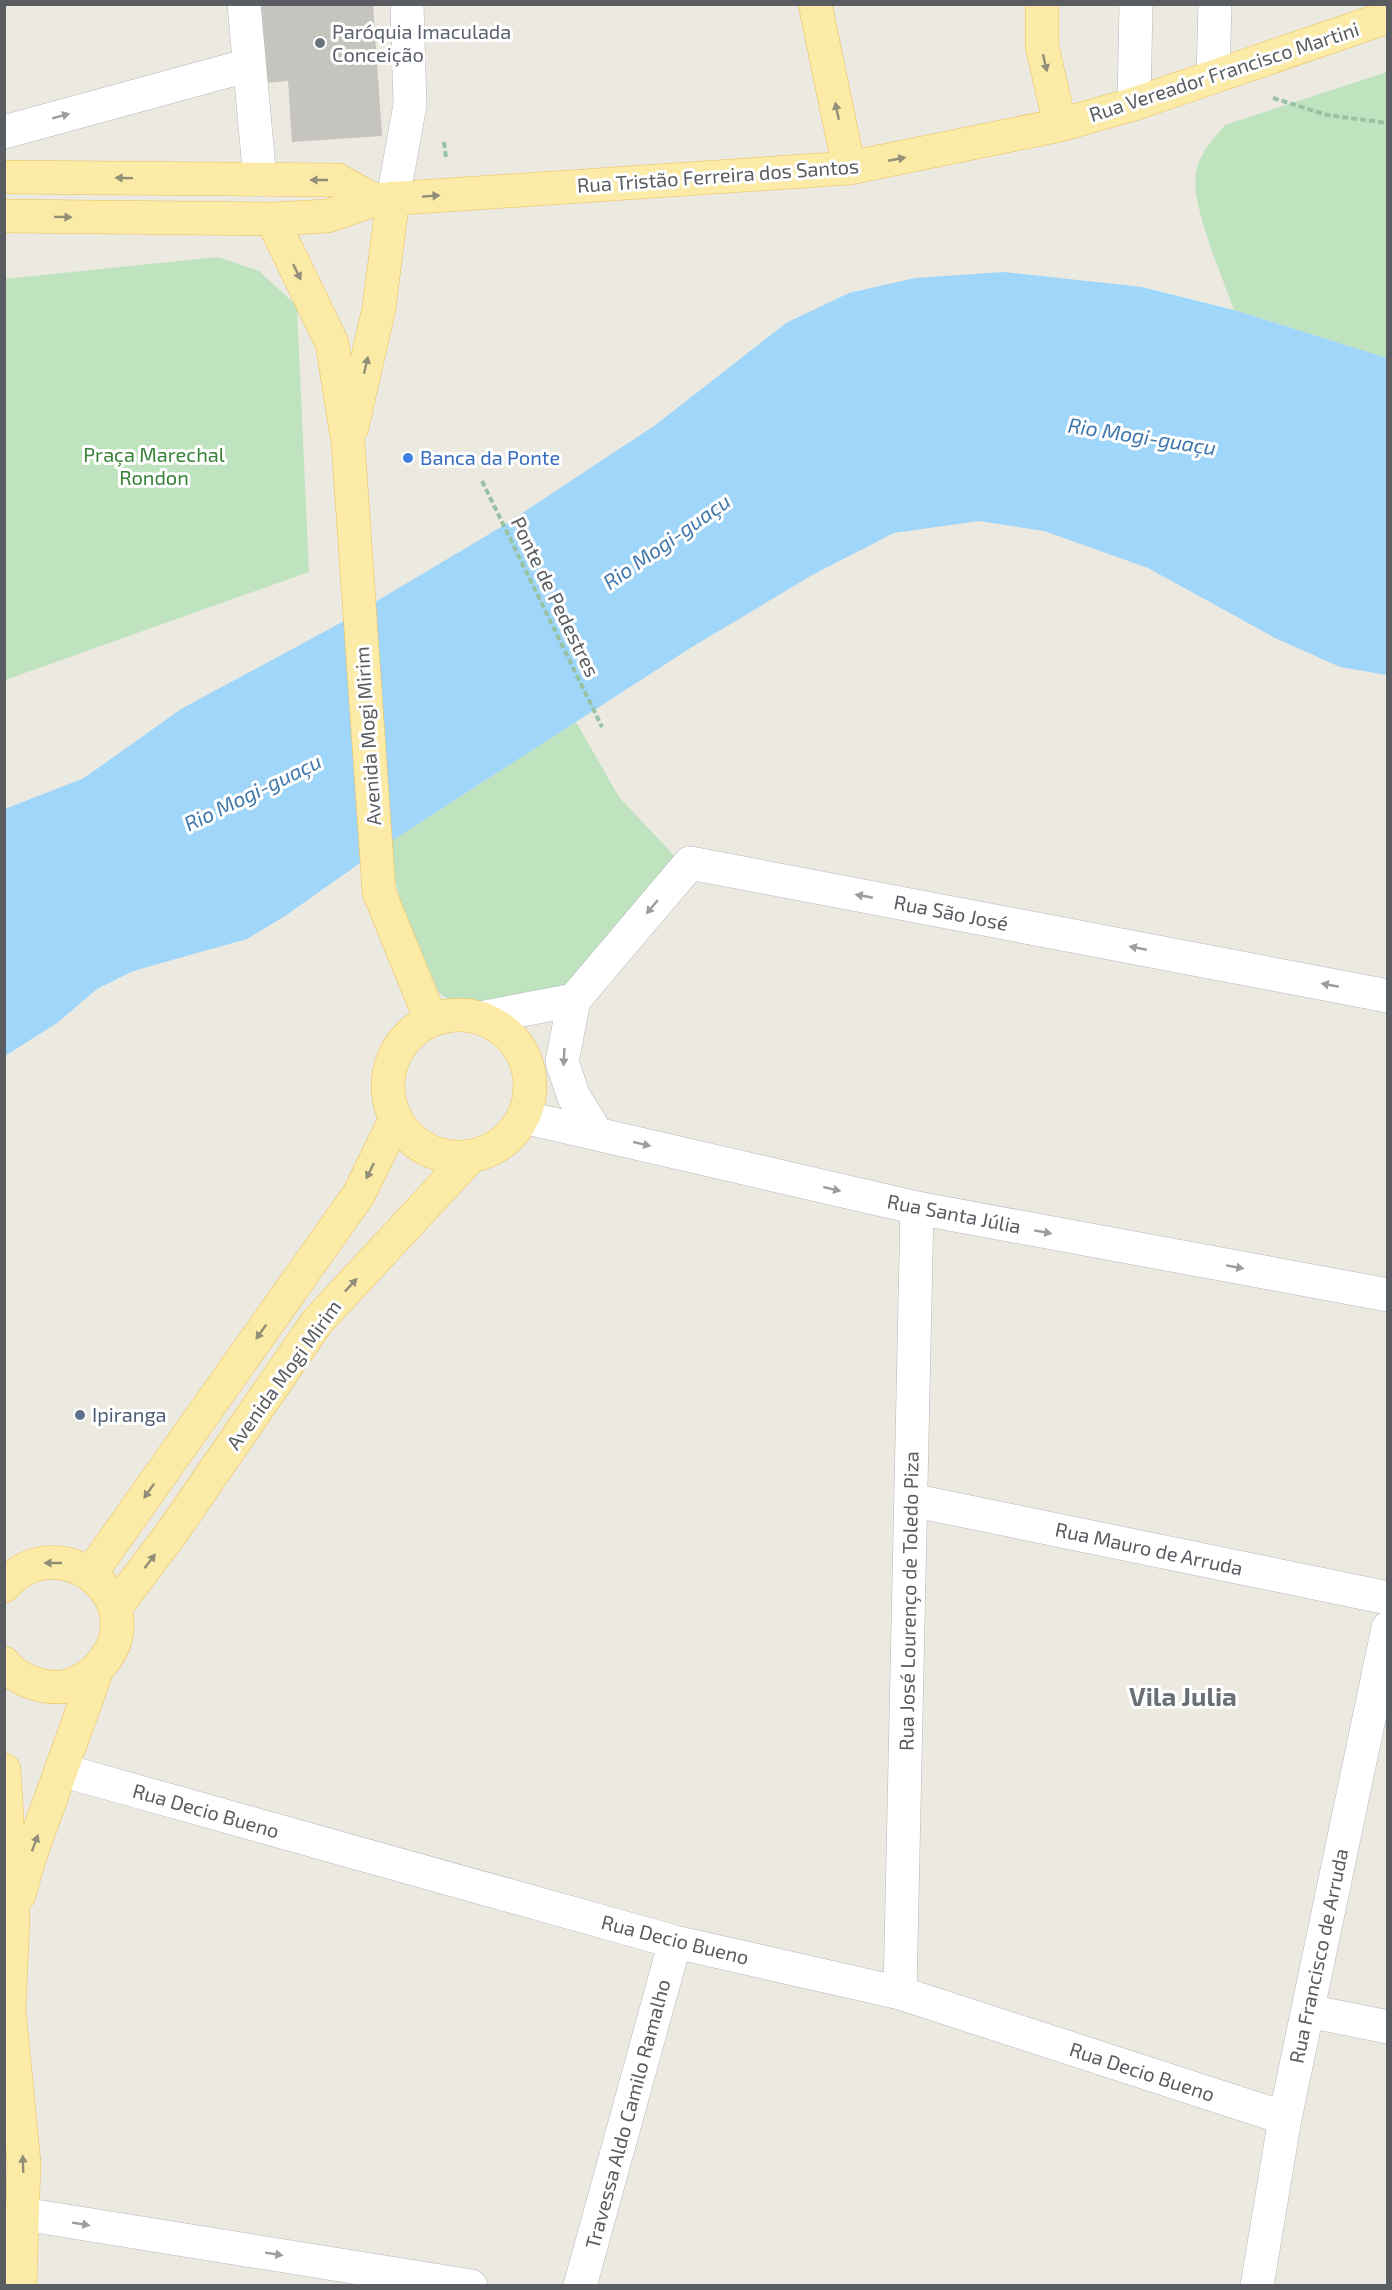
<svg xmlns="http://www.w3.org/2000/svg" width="1392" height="2290" font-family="'Exo 2',sans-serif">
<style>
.green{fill:#bfe3be}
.water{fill:#a1d6fb}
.building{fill:#c6c4be}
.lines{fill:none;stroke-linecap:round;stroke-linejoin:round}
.minor-casing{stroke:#b4b7bb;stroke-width:34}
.major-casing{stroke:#ebbf5b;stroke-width:34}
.path{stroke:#97c3a2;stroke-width:4;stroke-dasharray:6 3;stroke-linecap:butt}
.minor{stroke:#fff;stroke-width:33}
.major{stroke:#fbeba6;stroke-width:33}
.oneway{fill:#928f79}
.oneway2{fill:#9b9ea0}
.worship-dot{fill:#6b7280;stroke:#fff;stroke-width:2}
.shop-dot{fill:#3f7fe0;stroke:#fff;stroke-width:2}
.service-dot{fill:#5c6f8a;stroke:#fff;stroke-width:2}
.labels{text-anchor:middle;stroke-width:6;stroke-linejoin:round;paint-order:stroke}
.worship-label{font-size:20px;fill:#5b616d;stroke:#fff;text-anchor:start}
.street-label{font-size:20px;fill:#595d61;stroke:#fff}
.park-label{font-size:20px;fill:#388239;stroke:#fff}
.shop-label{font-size:20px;fill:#366cbe;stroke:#fff;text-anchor:start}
.service-label{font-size:20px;fill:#4e5e75;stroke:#fff;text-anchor:start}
.water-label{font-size:21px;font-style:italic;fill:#4178ac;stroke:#fff}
.district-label{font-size:26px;font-weight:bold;fill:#6a6f73;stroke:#fff}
</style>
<rect width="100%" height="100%" fill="#ece9e1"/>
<!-- green -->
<path class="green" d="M1387,72V358L1234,310C1223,278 1187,198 1197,168C1202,151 1213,139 1225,125Z
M218,257L259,271L297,306L309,572L5,680L4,279Z
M576,722L619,797L680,862L568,987L475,1006L449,1000L439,993L401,904L387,844Z"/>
<!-- water -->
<path class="water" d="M1004,272L1142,287L1234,310L1387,358V675L1340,667L1275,638L1148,568L1044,531L979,521L894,533L814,574L692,647L387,844L285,916L247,939L133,971L97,989L57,1023L5,1056V809L84,778L181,709L335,626L501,527L654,426L786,323L849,293L915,278Z"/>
<!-- building -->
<path class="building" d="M261,4H373L382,136L292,142L288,81L266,83Z"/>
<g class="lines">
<defs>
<path id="minor" d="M244,4L260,180
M1213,77L1215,4
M1134,104L1136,4
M4,132L249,65
M393,198L410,105L407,4
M480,1018L574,1000
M523,1117L917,1208L1388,1295
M597,1134L574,1097L562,1062L574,1000L690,863L1388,996
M911,1500L1388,1598
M61,1770L675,1942L900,1993L1285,2118
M900,1993L917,1208
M1308,2011L1388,2027
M4,2229L23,2214L471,2286
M580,2286L675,1942
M1257,2286L1285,2118L1388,1628"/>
<path id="major" d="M815,4L849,168
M1042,4V46L1060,125
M4,177L338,180L373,200
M4,216L272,219L328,216L373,200L849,168L1060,125L1134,104L1388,17
M272,219L332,343L348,443L379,892L431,1020
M352,427L379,308L393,198
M388 1086a71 71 0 1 1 142 0a71 71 0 1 1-142 0Z
M91,1573L359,1194L396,1118
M4,1586C60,1523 153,1600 103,1662C93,1675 77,1685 61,1687C40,1688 17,1680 4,1663
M115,1608L173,1531L317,1322L471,1156
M4,1770L13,1920L9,2009L24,2163L20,2286
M19,1895L29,1859L97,1670"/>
</defs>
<!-- minor casing -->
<use href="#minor" class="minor-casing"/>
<!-- major casing -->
<use href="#major" class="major-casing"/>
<!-- path -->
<path class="path" d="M1273,98L1327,115L1388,123
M444,142L446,158
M482,481L602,727"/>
<!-- minor -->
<use href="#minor" class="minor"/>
<!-- major -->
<use href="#major" class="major"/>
</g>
<!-- one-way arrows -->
<defs><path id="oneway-solid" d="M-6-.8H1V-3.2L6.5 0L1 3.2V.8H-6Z" transform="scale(1.5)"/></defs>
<g class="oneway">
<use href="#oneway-solid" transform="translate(1045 63) rotate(77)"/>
<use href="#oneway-solid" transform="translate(837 111) rotate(-102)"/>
<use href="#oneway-solid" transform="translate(897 159) rotate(-11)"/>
<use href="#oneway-solid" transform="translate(124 178) rotate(-179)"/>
<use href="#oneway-solid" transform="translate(319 180) rotate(-180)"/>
<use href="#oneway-solid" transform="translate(431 196) rotate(-4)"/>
<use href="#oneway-solid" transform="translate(63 217) rotate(1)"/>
<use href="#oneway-solid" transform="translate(297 272) rotate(64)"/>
<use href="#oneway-solid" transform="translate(366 365) rotate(-77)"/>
<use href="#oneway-solid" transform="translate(370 1171) rotate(116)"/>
<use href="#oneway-solid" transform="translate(351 1285) rotate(-47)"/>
<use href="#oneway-solid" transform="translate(261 1332) rotate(125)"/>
<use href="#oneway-solid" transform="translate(149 1491) rotate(125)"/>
<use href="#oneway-solid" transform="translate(150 1561) rotate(-53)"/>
<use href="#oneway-solid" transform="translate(53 1563) rotate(180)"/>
<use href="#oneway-solid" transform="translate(35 1843) rotate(-70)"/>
<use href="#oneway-solid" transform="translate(23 2164) rotate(-92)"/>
</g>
<g class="oneway2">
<use href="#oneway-solid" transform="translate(61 116) rotate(-15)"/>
<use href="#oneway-solid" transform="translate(864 896) rotate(-169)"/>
<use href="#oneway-solid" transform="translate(652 907) rotate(130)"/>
<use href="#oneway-solid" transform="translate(1138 948) rotate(-169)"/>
<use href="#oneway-solid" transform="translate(1330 985) rotate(-169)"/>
<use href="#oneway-solid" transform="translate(564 1057) rotate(93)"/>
<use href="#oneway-solid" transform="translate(642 1144) rotate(13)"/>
<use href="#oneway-solid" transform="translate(832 1189) rotate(13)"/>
<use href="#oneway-solid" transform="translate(1043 1232) rotate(10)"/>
<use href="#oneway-solid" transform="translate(1235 1267) rotate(10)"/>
<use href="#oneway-solid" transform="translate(81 2224) rotate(9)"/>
<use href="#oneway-solid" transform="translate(274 2254) rotate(9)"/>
</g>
<!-- markers -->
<circle class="worship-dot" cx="320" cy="43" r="6"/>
<circle class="shop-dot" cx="408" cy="458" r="6"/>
<circle class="service-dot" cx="80" cy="1415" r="6"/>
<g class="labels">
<!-- worship labels -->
<g class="worship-label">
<text x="332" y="39">Paróquia Imaculada<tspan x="332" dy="23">Conceição</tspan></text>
</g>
<!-- street labels -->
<g class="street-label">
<text transform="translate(1224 72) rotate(-18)" y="7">Rua Vereador Francisco Martini</text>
<text transform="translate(718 176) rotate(-4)" y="7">Rua Tristão Ferreira dos Santos</text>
<text transform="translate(555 597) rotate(64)" y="7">Ponte de Pedestres</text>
<text transform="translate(368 736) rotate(-94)" y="7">Avenida Mogi Mirim</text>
<text transform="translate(951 913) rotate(11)" y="7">Rua São José</text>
<text transform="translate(954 1214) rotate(11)" y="7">Rua Santa Júlia</text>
<text transform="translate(284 1375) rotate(-54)" y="7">Avenida Mogi Mirim</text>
<text transform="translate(1149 1549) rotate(12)" y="7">Rua Mauro de Arruda</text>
<text transform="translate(909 1601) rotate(-89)" y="7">Rua José Lourenço de Toledo Piza</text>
<text transform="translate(206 1811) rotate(16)" y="7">Rua Decio Bueno</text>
<text transform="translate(675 1940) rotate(14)" y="7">Rua Decio Bueno</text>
<text transform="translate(1319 1956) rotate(-78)" y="7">Rua Francisco de Arruda</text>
<text transform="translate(1142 2072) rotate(18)" y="7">Rua Decio Bueno</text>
<text transform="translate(628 2114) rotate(-75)" y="7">Travessa Aldo Camilo Ramalho</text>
</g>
<!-- park labels -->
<g class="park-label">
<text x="154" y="462">Praça Marechal<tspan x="154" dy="23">Rondon</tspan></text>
</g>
<!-- shop labels -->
<g class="shop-label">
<text x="420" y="465">Banca da Ponte</text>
</g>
<!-- service labels -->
<g class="service-label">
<text x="92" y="1422">Ipiranga</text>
</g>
<!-- water labels -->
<g class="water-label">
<text transform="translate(1142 437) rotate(9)" y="7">Rio Mogi-guaçu</text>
<text transform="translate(667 542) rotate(-35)" y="7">Rio Mogi-guaçu</text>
<text transform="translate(253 793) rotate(-26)" y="7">Rio Mogi-guaçu</text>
</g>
<!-- district labels -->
<g class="district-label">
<text x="1183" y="1706">Vila Julia</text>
</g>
</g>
<!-- border -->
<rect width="1392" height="2290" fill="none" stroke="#595d61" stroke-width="12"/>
</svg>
